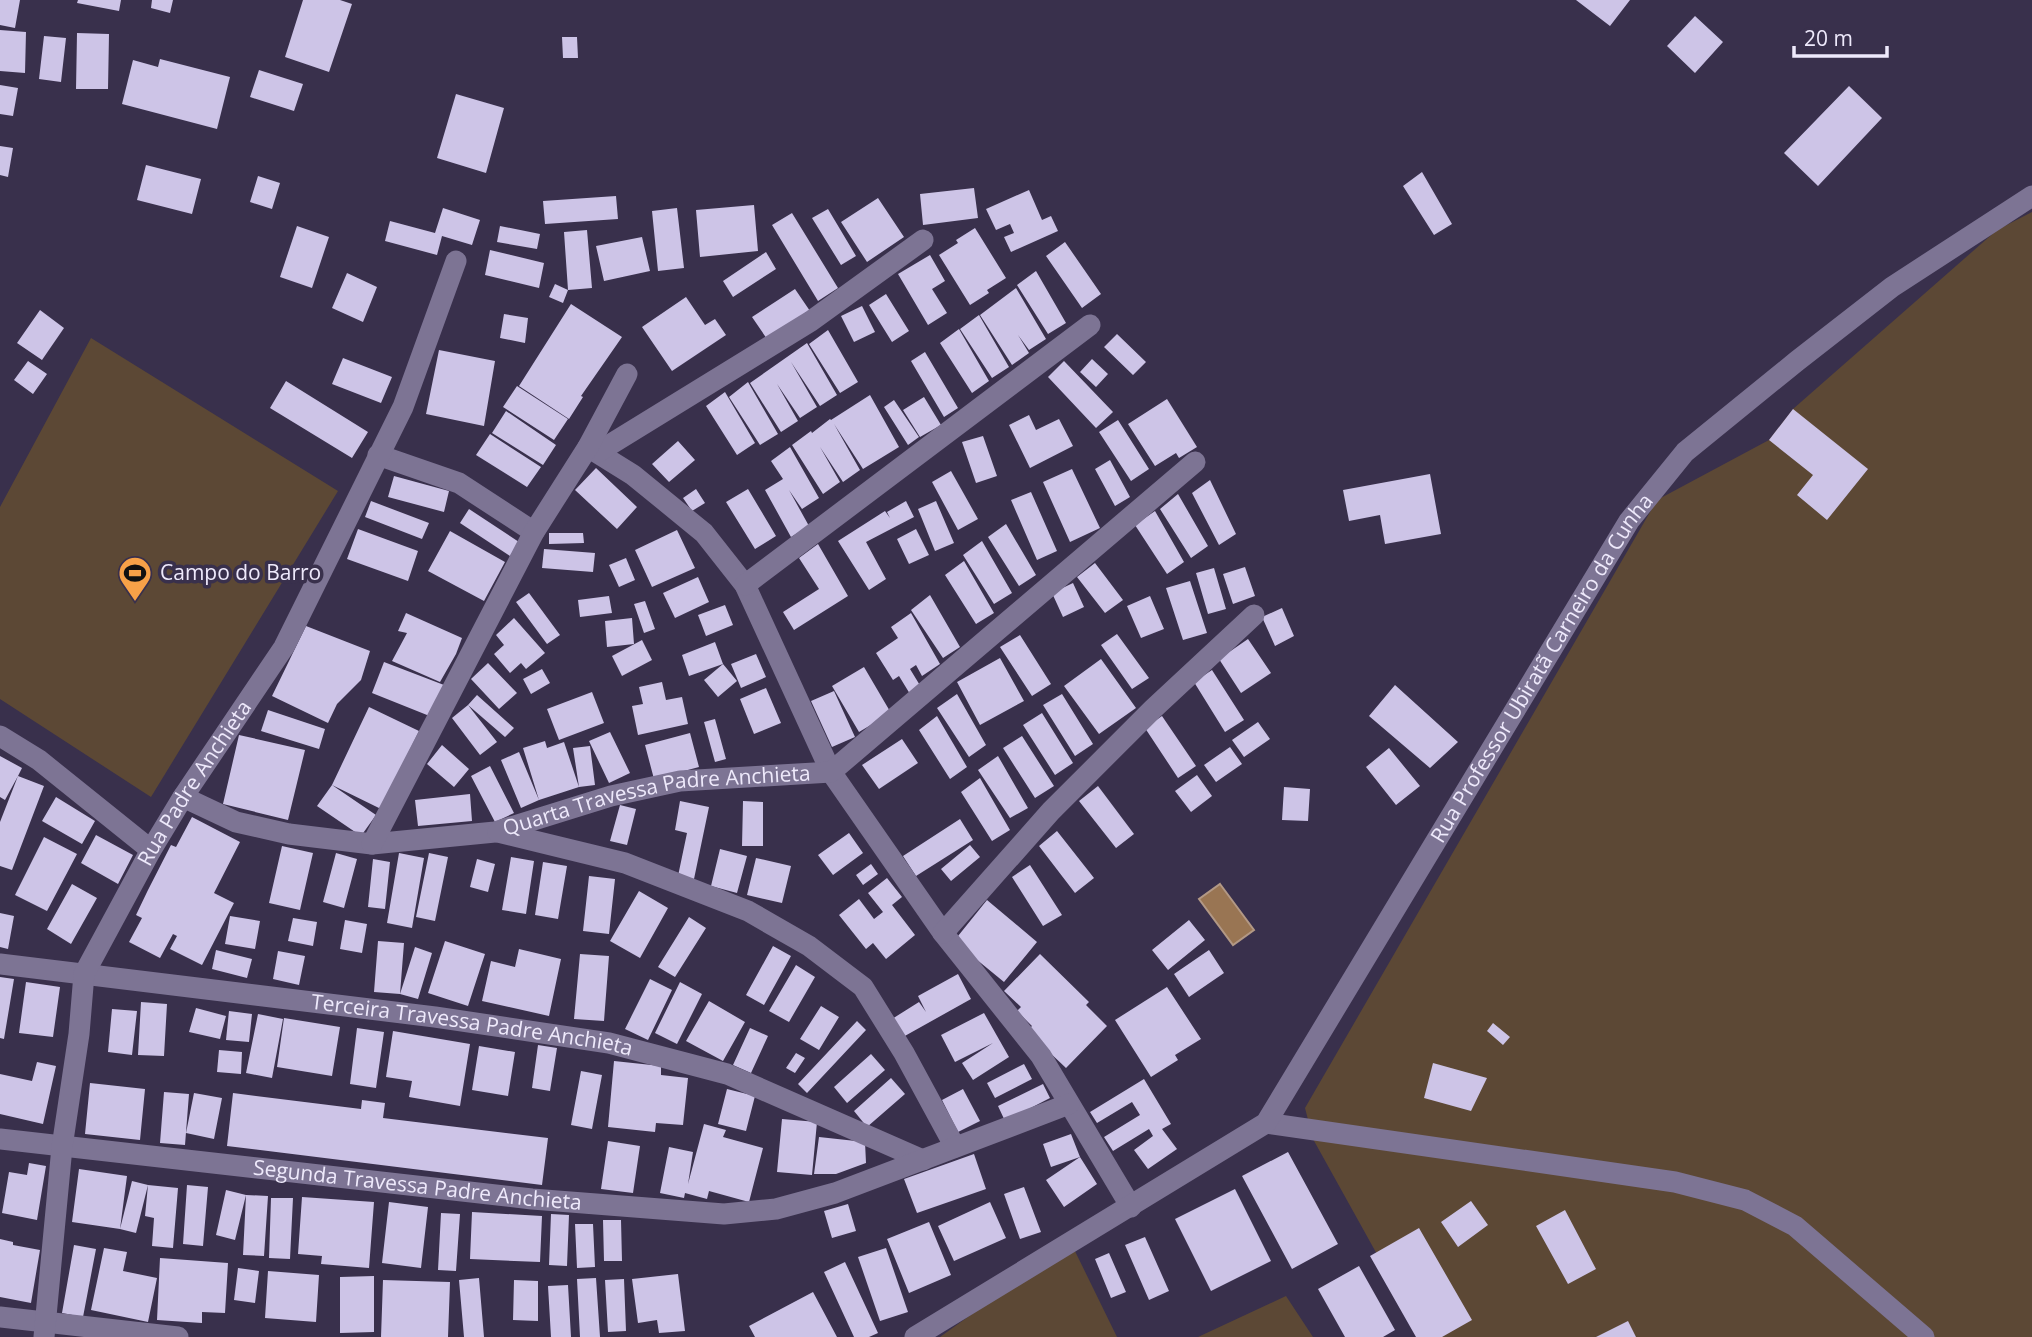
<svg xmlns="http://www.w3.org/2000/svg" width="2032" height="1337" font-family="'Open Sans',sans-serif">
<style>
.green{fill:#5c4835}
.water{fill:#997553;stroke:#b29885;stroke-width:2}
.building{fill:#cdc4e7}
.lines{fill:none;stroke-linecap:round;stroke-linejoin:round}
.street{stroke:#7d7494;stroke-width:21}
.secondary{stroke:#7d7494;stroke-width:21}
.labels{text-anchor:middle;stroke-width:7;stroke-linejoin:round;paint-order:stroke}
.poi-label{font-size:21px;fill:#eee9fb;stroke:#39304c;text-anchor:start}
.street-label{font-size:21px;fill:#eee9fb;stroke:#39304c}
</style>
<rect width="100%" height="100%" fill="#39304c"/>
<!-- green -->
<path class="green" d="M2032,212V1337H1423L1313,1139L1305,1108L1657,500L1769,440L1793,409L1997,230Z
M91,338L338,491L151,797L0,699V507Z
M1071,1243L1117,1337H940Z
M1286,1296L1313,1337H1198Z"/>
<!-- water -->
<path class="water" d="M1220,884L1254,930L1233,945L1199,899Z"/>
<!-- building -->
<path class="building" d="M0,0H20L15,28L0,25Z
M78,0H121L119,11L77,3Z
M152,0H173L170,13L151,8Z
M303,0H340L352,4L329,72L285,57Z
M1576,0H1630L1610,26Z
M1695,16L1723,42L1695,73L1667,46Z
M0,30L26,32L25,73L0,71Z
M77,33L109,34L108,89H76Z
M44,36L66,38L61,82L39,79Z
M562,37H577L578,58H563Z
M160,59L230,77L217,129L122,104L133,60L158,67Z
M259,70L303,84L294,111L250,97Z
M0,85L18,88L13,116L0,114Z
M1849,86L1882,118L1818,186L1784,153Z
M456,94L504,108L486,173L437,158Z
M0,146L13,148L8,177L0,175Z
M146,165L201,179L192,214L137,200Z
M1422,172L1452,224L1434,235L1403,186Z
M258,176L280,183L272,209L250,202Z
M974,188L978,218L923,225L920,194Z
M1029,190L1042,220L1051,216L1058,231L1011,252L1004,237L1014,233L1010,224L996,230L986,209Z
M616,196L618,219L545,224L543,201Z
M878,198L904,237L867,262L841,222Z
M754,205L758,251L700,257L696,210Z
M443,208L480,220L472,245L442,236L437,255L385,241L390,221L435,233Z
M677,208L684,268L658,271L652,211Z
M828,209L856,256L841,265L812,218Z
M792,213L838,288L818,301L772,225Z
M297,226L329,237L312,288L280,277Z
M500,226L540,234L537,249L497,242Z
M975,228L1006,278L987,290L989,293L970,305L939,255L958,243L956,240Z
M587,230L592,288L568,290L564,232Z
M642,237L650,271L604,281L596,246Z
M1065,242L1101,294L1082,308L1046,256Z
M490,250L544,263L539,288L485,275Z
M766,252L776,269L733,297L723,281Z
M930,255L945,281L932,289L947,313L928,325L898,274Z
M1036,271L1066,323L1048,334L1017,285Z
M347,273L377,287L363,322L332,308Z
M555,284L568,290L563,303L549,297Z
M1016,288L1046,339L1029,350L1018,335L1029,353L1012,365L980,315Z
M795,289L810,311L767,339L752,317Z
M886,294L909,331L892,342L869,305Z
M686,297L705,325L715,319L726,335L672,371L642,327Z
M571,304L622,337L581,396L583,397L569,419L519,386Z
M862,306L875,332L854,342L841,316Z
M40,310L64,328L42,360L17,343Z
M504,314L528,318L525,343L500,338Z
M979,315L1009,367L992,378L960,329Z
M959,329L989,381L972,393L940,343Z
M828,330L858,382L840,393L809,344Z
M1117,334L1146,362L1133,375L1104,347Z
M807,343L837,395L820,406L791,362L817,407L800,418L777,384L798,421L781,432L750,383Z
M439,350L495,361L484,426L426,414Z
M925,352L958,408L944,417L911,361Z
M343,358L392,377L381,403L332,384Z
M1092,359L1108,374L1096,387L1080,372Z
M28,361L47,374L33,394L14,380Z
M1064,361L1113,412L1096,428L1048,377Z
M286,381L368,432L352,458L270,408Z
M748,382L778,434L760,445L729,397Z
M517,386L568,419L554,440L503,407Z
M725,392L755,443L737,455L706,406Z
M870,395L899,447L863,469L834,424L860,470L843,482L820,447L840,482L823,494L792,445L811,431L812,433L830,419L831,420Z
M924,397L941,425L920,437L903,410Z
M1167,399L1197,447L1179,458L1176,453L1155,466L1128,424Z
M894,400L919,437L908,445L884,407Z
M1793,409L1868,469L1827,520L1797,495L1813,475L1769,440Z
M506,411L556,445L543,465L492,433Z
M1029,415L1036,430L1059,419L1073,446L1030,468L1009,425Z
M1118,420L1149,469L1131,481L1099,432Z
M490,434L541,467L527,487L476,455Z
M983,436L997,476L976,483L962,442Z
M678,441L695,460L669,482L652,464Z
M790,447L819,498L802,509L789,490L809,526L791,537L765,490L783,479L771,461Z
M1110,460L1130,497L1115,506L1095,469Z
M596,468L637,507L617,529L575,490Z
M1072,469L1100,528L1070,542L1043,482Z
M951,471L978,519L958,530L932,482Z
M1430,474L1441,534L1385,544L1380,515L1349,521L1343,490Z
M394,476L449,491L444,512L388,497Z
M1210,480L1236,534L1219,545L1192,493Z
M696,489L705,503L692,511L683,498Z
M748,489L776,536L755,549L726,502Z
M1031,492L1057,551L1037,560L1011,500Z
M1178,494L1208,546L1191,558L1160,509Z
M371,501L429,523L422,539L365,517Z
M906,501L914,517L866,542L886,579L869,590L838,541L885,511L890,518L887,512Z
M936,501L954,543L935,551L918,509Z
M469,509L519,542L510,556L460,523Z
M1155,511L1184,562L1167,574L1135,525Z
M1006,524L1036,575L1019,586L988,537Z
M358,529L418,551L408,581L347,559Z
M916,529L929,555L909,564L897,539Z
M677,530L695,568L652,587L635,550Z
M450,531L505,562L484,601L428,571Z
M549,533H583L584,543L549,544Z
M982,541L1012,593L994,604L963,555Z
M818,544L848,596L794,630L783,612L819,589L799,558Z
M544,549L595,553L593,572L542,568Z
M626,558L635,580L619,587L609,565Z
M964,561L994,613L976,624L945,575Z
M1095,563L1123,600L1105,613L1077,577Z
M1245,567L1255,596L1233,604L1223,574Z
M1214,568L1226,609L1208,614L1196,573Z
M698,577L709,602L675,618L663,593Z
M1190,581L1207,633L1183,640L1166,588Z
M1073,583L1084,607L1063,617L1052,593Z
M529,593L560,635L547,644L516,602Z
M930,595L960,647L943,658L911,610Z
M609,596L612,613L580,617L578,600Z
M1150,596L1164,629L1141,638L1127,606Z
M645,601L655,629L644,633L634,604Z
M725,605L733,625L706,636L698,615Z
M1282,608L1294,636L1275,646L1262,617Z
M406,613L462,638L456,654L440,682L392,661L407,633L398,631Z
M911,613L940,664L922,676L916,665L910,669L921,687L910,694L899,676L893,680L876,653L898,638L891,627Z
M514,618L545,653L526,669L521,663L510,673L494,654L504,645L496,635Z
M632,618L634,644L607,647L605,621Z
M306,626L370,651L361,680L337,704L328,723L272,696Z
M1117,634L1149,678L1132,689L1101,645Z
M1020,635L1051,684L1032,696L1000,647Z
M1248,639L1271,673L1241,693L1219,659Z
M642,640L652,660L622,676L612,656Z
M715,642L723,664L737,681L718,697L704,680L723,664L689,676L682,655Z
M756,654L766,677L741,688L731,664Z
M1000,658L1024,701L980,725L957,682Z
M1101,659L1136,708L1099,734L1064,686Z
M384,662L444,685L432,717L372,693Z
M488,663L517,693L499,709L471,679Z
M864,667L891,713L859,732L832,686Z
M542,669L550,683L531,694L523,679Z
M1212,670L1244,720L1225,732L1194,682Z
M662,682L666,700L682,697L688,724L638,735L632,706L643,704L639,687Z
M1395,685L1458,742L1430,768L1369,716Z
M766,688L781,723L754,734L740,699Z
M834,691L855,737L832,747L811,701Z
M592,692L604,723L559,740L547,709Z
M957,694L986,745L969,757L937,708Z
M1062,694L1093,744L1075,756L1043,705Z
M477,695L514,728L505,737L468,705Z
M468,705L497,742L480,755L452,718Z
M369,707L419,731L381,809L332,785L376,815L361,836L317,806L332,785Z
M268,710L325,729L319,749L261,731Z
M1042,713L1073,763L1055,775L1023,725Z
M937,716L967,767L950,779L919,730Z
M1162,716L1196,766L1178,778L1145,728Z
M715,719L726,759L715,762L704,722Z
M1258,722L1270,739L1244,757L1232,740Z
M610,732L630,773L609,783L589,741Z
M690,733L699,767L654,779L645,745Z
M239,735L305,750L288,820L223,804Z
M1022,736L1054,786L1035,798L1003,748Z
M902,739L918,763L879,789L862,765Z
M545,741L547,748L564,742L579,787L539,800L523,748Z
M442,745L469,769L454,787L427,764Z
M590,746L595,785L579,787L573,748Z
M1230,747L1242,764L1216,782L1204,765Z
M1389,748L1420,786L1396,805L1366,767Z
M519,752L539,800L521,808L501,760Z
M0,756L22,768L18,776L44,786L12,870L0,866V822L18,776L5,800L0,797Z
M998,756L1028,808L1010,818L978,770Z
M490,766L514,813L495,822L471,776Z
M1197,775L1212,796L1191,812L1175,791Z
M980,778L1010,830L992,841L961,792Z
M1098,786L1134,834L1116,848L1079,801Z
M1284,787L1310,789L1308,821L1282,820Z
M470,794L472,821L418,826L415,800Z
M56,797L95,821L82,844L42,821Z
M680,801L709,807L694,879L678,876L687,833L675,830Z
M743,801L763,802V846H742Z
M620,805L636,809L627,845L610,841Z
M192,817L240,842L214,893L234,903L202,965L170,949L177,936L173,934L160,958L129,942L142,918L136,915L148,890L171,845L176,847Z
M960,819L973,840L916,876L903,856Z
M1057,831L1094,878L1075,893L1039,846Z
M849,833L863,853L833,875L818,855Z
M96,835L133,855L118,884L81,863Z
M44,837L77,854L47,911L15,895Z
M970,845L980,857L951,881L941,869Z
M282,846L313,853L300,910L269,903Z
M720,849L747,856L737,893L711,886Z
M336,853L357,859L344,908L323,902Z
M399,853L424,858L412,928L387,923Z
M429,853L448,857L435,921L416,917Z
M511,857L534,861L526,914L502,910Z
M756,858L791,866L782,903L747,895Z
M373,859L390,862L385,909L368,907Z
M477,859L495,864L488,892L470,887Z
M543,862L567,866L558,919L535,915Z
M871,864L878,874L863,885L856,875Z
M1030,865L1062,915L1043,926L1012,877Z
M589,876L615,879L609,934L583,931Z
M887,878L902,897L892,905L915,935L886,959L873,943L866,949L839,915L859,899L874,919L883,912L868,893Z
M72,884L97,898L71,944L47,929Z
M639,891L668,908L640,958L610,941Z
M987,900L1037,942L1004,982L954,941Z
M0,913L14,916L8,949L0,947Z
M230,916L260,921L255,949L225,944Z
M689,917L706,928L675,977L658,967Z
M293,918L317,922L313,946L288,941Z
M345,920L367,924L362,953L340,949Z
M1189,920L1205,940L1168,970L1152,950Z
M378,941L404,943L400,994L374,992Z
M445,941L485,954L468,1006L428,993Z
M773,946L791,956L764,1005L746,995Z
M415,947L432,953L418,999L400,994Z
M519,949L561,959L549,1016L482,1001L491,961L515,967Z
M216,950L252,959L247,978L212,969Z
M1209,950L1224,973L1189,997L1174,974Z
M278,951L305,956L299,985L273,979Z
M580,954L609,956L604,1021L574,1019Z
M1040,954L1089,1002L1086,1005L1107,1026L1066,1068L1027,1031L1032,1026L1017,1011L1021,1007L1004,991Z
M796,965L815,977L789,1022L769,1011Z
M958,974L971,999L903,1037L892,1019L919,1002L926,1012L918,996Z
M0,977L14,979L4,1039L0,1038Z
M650,979L672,990L648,1040L625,1029Z
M26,982L60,987L53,1037L19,1033Z
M680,982L702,994L677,1044L655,1033Z
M1167,987L1201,1039L1175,1055L1178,1060L1151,1077L1115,1020Z
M709,1001L745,1022L723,1061L686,1041Z
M141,1002L167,1004L164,1056L138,1055Z
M821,1006L839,1017L819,1050L800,1039Z
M196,1008L226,1016L220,1039L189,1032Z
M112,1009L137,1011L132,1055L108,1052Z
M229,1011L252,1014L249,1042L226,1040Z
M984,1013L1009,1057L973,1080L962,1063L993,1043L955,1062L941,1035Z
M258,1014L283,1019L272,1078L246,1073Z
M284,1018L340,1027L332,1076L277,1067Z
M857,1021L866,1030L807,1093L798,1084Z
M1493,1023L1510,1037L1503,1045L1487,1031Z
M357,1028L384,1032L376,1088L350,1084Z
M750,1028L768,1036L751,1073L733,1065Z
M393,1031L470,1044L460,1106L409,1097L412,1081L386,1077Z
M538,1045L557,1048L550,1091L532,1088Z
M479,1046L515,1052L508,1096L472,1090Z
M219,1050L242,1052L241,1074L217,1072Z
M796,1053L805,1058L795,1073L786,1068Z
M871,1054L885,1070L847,1103L834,1087Z
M614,1061L661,1066V1075L688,1078L683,1125L656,1123L655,1132L608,1127Z
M37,1062L56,1066L43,1124L0,1114V1074L32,1081Z
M1433,1063L1487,1078L1471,1111L1424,1098Z
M1024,1064L1032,1079L995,1098L987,1083Z
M581,1071L602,1075L592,1129L571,1125Z
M891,1078L905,1094L867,1127L854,1111Z
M1144,1079L1171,1124L1162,1129L1177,1149L1148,1169L1134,1150L1153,1136L1149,1129L1113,1151L1104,1137L1140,1115L1132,1102L1097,1123L1090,1112Z
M90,1083L145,1089L140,1140L85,1134Z
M1043,1084L1050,1098L1005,1121L998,1106Z
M727,1089L755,1096L746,1131L718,1124Z
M963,1089L980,1121L958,1132L942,1100Z
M164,1092L189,1094L185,1145L160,1143Z
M194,1093L222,1098L214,1139L186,1133Z
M233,1093L361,1109L362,1100L385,1103L383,1118L548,1138L542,1185L227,1146Z
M782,1119L817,1122L812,1175L777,1172Z
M704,1124L726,1130L723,1137L763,1148L749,1202L709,1191L707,1199L685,1193L684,1198L660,1193L669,1147L693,1152L688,1184Z
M1071,1134L1080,1157L1097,1184L1064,1207L1046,1180L1080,1157L1051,1167L1043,1144Z
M819,1137L865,1142L866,1163L836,1174H814Z
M608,1141L640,1146L633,1193L601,1189Z
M1288,1152L1338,1244L1292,1269L1242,1176Z
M974,1154L986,1189L917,1213L904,1179Z
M29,1163L46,1166L37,1220L2,1213L9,1172L27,1175Z
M79,1169L127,1176L120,1229L72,1222Z
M132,1181L148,1185L178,1188L173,1248L152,1246L154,1218L145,1216L148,1185L136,1233L120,1229Z
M187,1185L208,1187L203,1246L183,1244Z
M1024,1187L1041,1232L1020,1239L1004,1194Z
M1235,1189L1271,1261L1211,1291L1175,1219Z
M226,1190L246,1195L235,1240L216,1235Z
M246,1195L268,1196L264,1256L243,1255Z
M302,1197L374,1202L369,1268L321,1264L322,1256L298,1254Z
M271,1198H293L290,1259L269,1258Z
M1471,1201L1488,1225L1458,1247L1441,1222Z
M389,1202L428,1207L421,1268L382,1263Z
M990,1202L1006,1238L954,1261L938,1226Z
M848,1204L856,1231L832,1238L824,1211Z
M1565,1210L1596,1269L1568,1284L1536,1226Z
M472,1212L542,1216L540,1262L470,1259Z
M441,1213L460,1214L456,1271L438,1270Z
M551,1214L569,1215L567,1266L549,1265Z
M603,1220H621L622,1261H604Z
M929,1222L951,1275L909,1293L887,1239Z
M575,1224H593L595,1267L577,1268Z
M1419,1228L1472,1320L1442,1337H1416L1370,1256Z
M1145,1237L1169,1291L1149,1300L1125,1245Z
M0,1239L13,1242V1245L40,1250L31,1303L0,1297Z
M74,1245L96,1249L83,1317L62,1313Z
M104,1248L127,1252L123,1271L157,1278L148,1322L91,1310Z
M886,1248L908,1312L880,1321L858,1257Z
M1109,1253L1126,1292L1111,1298L1095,1259Z
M160,1258L228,1263L225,1313L202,1312V1323L157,1320Z
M845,1262L878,1333L869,1337H854L824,1272Z
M1359,1266L1395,1330L1383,1337H1345L1318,1289Z
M238,1268L259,1271L255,1303L234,1300Z
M268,1271L319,1275L316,1322L265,1318Z
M678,1274L685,1331L659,1333L657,1320L638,1323L632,1279Z
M374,1276V1332L340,1333V1277Z
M479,1278L484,1337H464L459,1280Z
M596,1278L600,1337H580L577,1279Z
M624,1279L626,1331L608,1332L605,1280Z
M383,1280L450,1282L448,1337H381Z
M514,1280L538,1281V1321L513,1320Z
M568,1285L571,1337H551L548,1286Z
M813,1292L837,1337H755L749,1326Z
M1628,1321L1636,1337H1596Z"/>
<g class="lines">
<!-- street -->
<g class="street">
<path d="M588,447L633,475L704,533L745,585L831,772L943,933L1041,1056L1131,1207"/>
<path d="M598,452L811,321L923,240"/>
<path d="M378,455L459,483L534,532"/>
<path d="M745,585L1090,325"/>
<path d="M0,736L39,760L151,850"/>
<path id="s1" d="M183,797L236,822L289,834L372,844L495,832L611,796L680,781L831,772L1195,462"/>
<path d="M498,832L625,863L748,911L809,946L863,987L904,1053L955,1147"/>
<path d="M372,844L534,532L588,447L627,374"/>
<path d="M943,933L1051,811L1153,709L1254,615"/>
<path id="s2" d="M0,964L435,1017L609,1043L727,1074L923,1160"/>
<path d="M1266,1123L1675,1182L1745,1200L1795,1226L1924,1337"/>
<path id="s3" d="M0,1139L532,1199L724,1214L776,1209L835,1193L1069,1104"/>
<path d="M0,1317L178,1337"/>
<path id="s4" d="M44,1337L62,1147L79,1034L84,974L151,850L183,797L284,647L403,407L456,261"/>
</g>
<!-- secondary -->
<path class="secondary" id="s5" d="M915,1337L1266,1123L1629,521L1685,452L1797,361L1892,287L2032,196"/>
</g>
<!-- icons -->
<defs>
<symbol id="stadium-pin" viewBox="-11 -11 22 30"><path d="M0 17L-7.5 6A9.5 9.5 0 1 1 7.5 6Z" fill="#f7a148" stroke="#39304c"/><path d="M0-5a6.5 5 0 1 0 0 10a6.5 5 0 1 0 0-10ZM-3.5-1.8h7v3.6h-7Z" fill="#111"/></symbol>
</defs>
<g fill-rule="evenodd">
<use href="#stadium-pin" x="116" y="554" width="38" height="52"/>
</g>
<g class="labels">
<!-- poi labels -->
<g class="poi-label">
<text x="160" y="580">Campo do Barro</text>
</g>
<!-- street labels -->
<g class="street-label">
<text dy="7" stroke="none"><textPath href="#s5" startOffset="943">Rua Professor Ubiratã Carneiro da Cunha</textPath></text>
<text dy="7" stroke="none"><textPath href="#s4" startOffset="586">Rua Padre Anchieta</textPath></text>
<text dy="7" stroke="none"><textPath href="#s1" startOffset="486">Quarta Travessa Padre Anchieta</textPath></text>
<text dy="7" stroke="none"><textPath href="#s2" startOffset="476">Terceira Travessa Padre Anchieta</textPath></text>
<text dy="7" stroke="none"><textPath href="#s3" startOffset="420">Segunda Travessa Padre Anchieta</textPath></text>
</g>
</g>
<!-- scale -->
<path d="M1794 46v10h93v-10" fill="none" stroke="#eee9fb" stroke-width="3.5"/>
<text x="1804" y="46" font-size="21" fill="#eee9fb" stroke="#39304c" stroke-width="5" paint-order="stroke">20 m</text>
</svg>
